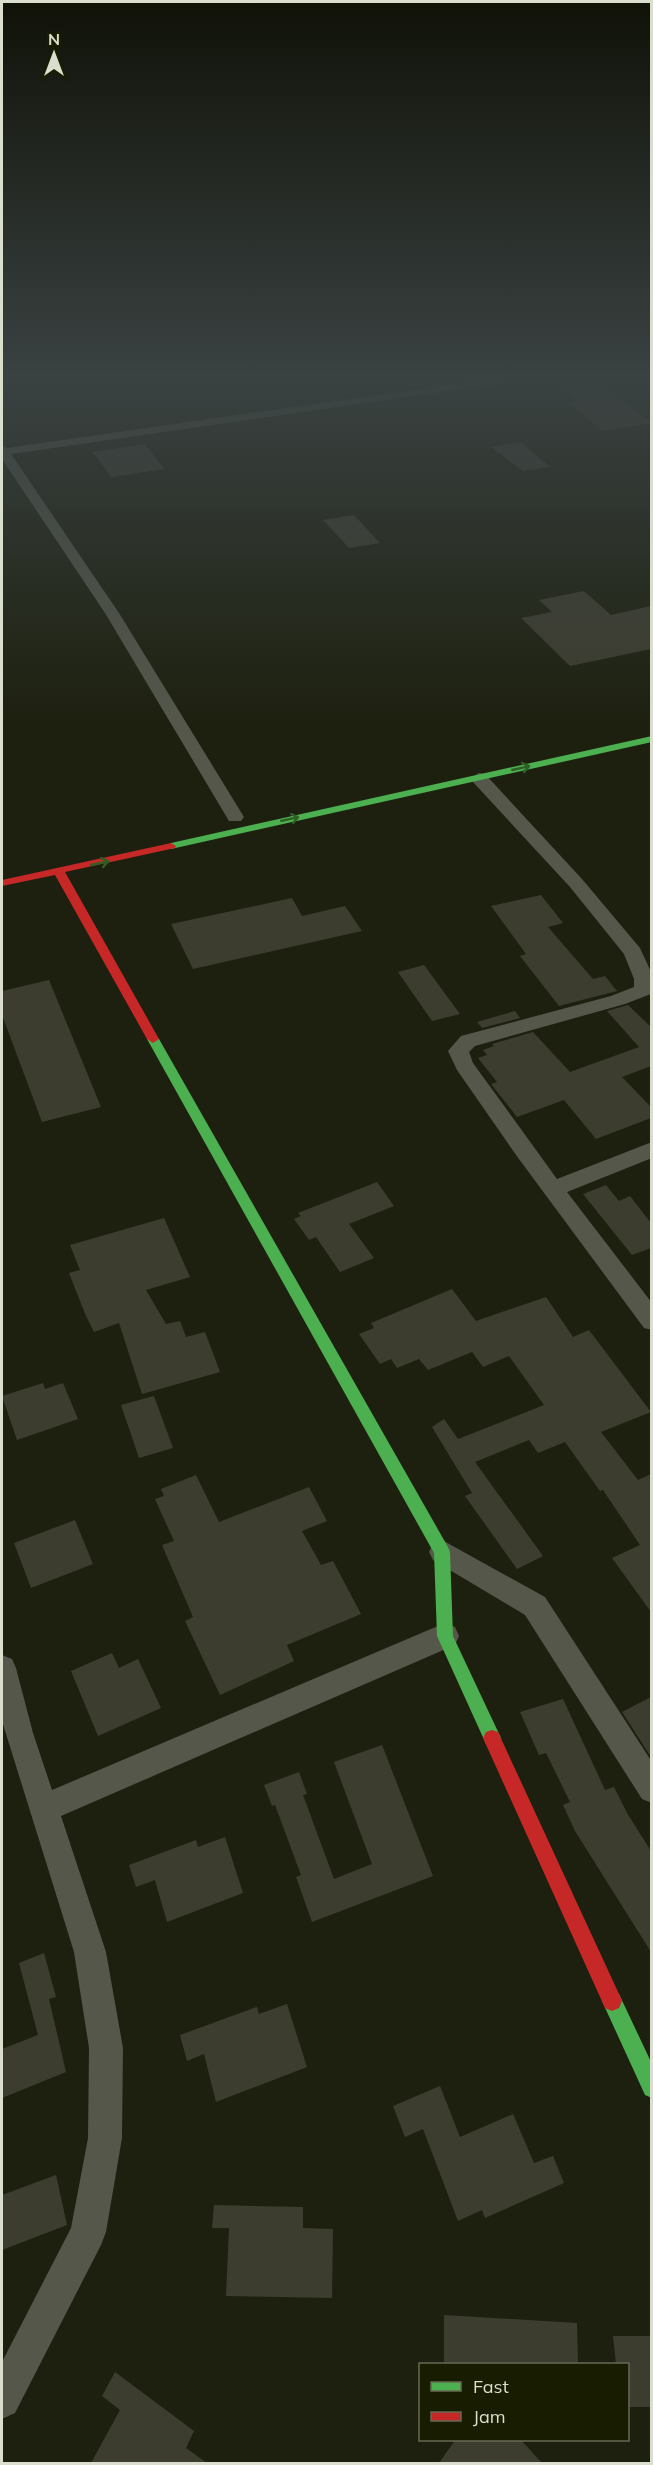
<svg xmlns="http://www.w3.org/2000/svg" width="653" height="2465" font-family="Mulish,sans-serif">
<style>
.building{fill:#3d3d2f}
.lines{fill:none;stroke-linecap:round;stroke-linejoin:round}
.street{fill:#54574a;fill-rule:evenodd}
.fast{fill:#4caf50;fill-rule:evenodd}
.jam{fill:#c62828;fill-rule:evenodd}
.oneway{stroke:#2f5f25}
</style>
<rect width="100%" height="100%" fill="#1d200f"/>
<!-- building -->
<path class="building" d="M595,381L651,422V423L603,431L569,403L579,402L558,387Z
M521,442L550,467L523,471L491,447Z
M145,444L164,469L111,477L93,452Z
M354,515L380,543L349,548L323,520Z
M584,591L611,615L651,606V649L570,666L521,618L552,612L539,600Z
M541,895L563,923L548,927L593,979L605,976L617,991L559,1006L520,956L526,954L491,906Z
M292,898L302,916L345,906L362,931L193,969L171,924Z
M424,965L435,980L460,1014L432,1021L398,972Z
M49,980L101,1107L42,1122L2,1015V991Z
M628,1005L651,1027V1066L622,1077L651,1107V1118L596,1139L564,1100L517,1117L491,1084L497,1082L478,1058L487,1055L483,1050L494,1046L492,1044L533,1032L570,1072L639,1047L607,1011Z
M515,1011L520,1018L482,1028L477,1022Z
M377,1182L394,1206L349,1224L374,1258L340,1272L316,1237L309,1240L294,1219L301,1216L298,1213Z
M606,1185L619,1201L630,1196L651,1223V1248L632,1255L583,1194Z
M164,1218L190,1277L146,1290L166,1324L180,1321L186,1337L205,1332L220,1372L142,1394L119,1323L94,1332L86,1316L69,1273L80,1270L70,1245Z
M452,1289L476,1321L546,1297L573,1337L589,1330L651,1412L601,1432L638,1480L651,1474V1612L612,1558L640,1545L603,1490L600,1491L565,1442L538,1453L529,1440L475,1462L543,1556L517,1569L465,1496L472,1493L432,1427L444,1419L458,1439L544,1405L509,1356L483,1367L472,1352L428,1370L419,1359L397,1368L391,1359L380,1364L359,1334L374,1328L371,1323Z
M43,1383L45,1389L63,1383L78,1419L17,1440L2,1396Z
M154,1396L173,1448L139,1458L121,1405Z
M196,1475L219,1522L309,1487L327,1521L302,1531L321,1565L333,1561L361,1614L287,1645L294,1661L220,1695L185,1621L193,1617L162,1545L174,1541L155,1499L164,1496L161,1489Z
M75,1520L93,1564L31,1588L14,1543Z
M112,1653L119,1668L138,1659L161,1708L98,1736L71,1671Z
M651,1697V1757L622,1712Z
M563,1699L605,1790L614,1787L627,1813L651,1851V1952L575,1831L563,1805L570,1802L546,1753L539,1755L520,1712Z
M382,1745L433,1876L312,1922L296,1877L301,1875L275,1805L272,1806L264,1785L299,1772L307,1794L303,1795L334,1879L372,1864L334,1762Z
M225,1837L243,1893L167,1922L155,1880L136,1887L129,1865L196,1840L198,1847Z
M44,1953L56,1997L49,1999L66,2072L2,2098V2049L38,2035L19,1963Z
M287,2004L307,2067L216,2102L204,2054L187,2061L180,2035L257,2007L259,2014Z
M440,2086L460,2137L513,2114L534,2163L553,2156L564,2183L485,2218L482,2210L458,2221L423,2129L405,2137L393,2106Z
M56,2175L67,2225L2,2250V2195Z
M214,2205L303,2207V2228L333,2229L332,2298L226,2296L229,2228H212Z
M444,2315L577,2323L578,2364H444Z
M613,2336H651V2407H627V2364H616Z
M115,2372L194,2431L186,2448L207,2463H91L120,2410L102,2396Z
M456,2439H520L542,2463H439Z"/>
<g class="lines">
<!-- street -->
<path class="street" d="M482,380H509L503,383L11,454L119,613L244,817L241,821H229L105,613L2,459V446L7,448Z
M479,773L485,774L582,879L640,948L652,974L651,994L625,1004L475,1046L469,1052L473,1063L557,1179L652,1142V1158L567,1192L652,1303V1330L644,1328L516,1155L457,1070L448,1051L461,1036L611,996L634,987V979L624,954L570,887L473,782L471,778Z
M442,1540L545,1597L652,1762V1803L642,1799L525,1615L433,1560L429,1552L433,1544Z
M445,1623L455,1627L459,1636L455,1645L61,1816L106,1952L123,2048L122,2138L106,2232L101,2245L15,2413L2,2419V2362L71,2228L88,2138L89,2048L74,1952L2,1721V1655L12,1659L16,1668L33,1733L52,1790Z"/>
<!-- fast -->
<path class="fast" d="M652,736V742L171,849L166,846L171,843Z
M153,1035L159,1039L448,1547L450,1552L453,1636L501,1738L498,1744L492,1746L486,1744L437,1636L434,1553L147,1039Z
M612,1991L619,1994L652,2064V2098L645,2095L602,2001L605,1994Z"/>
<!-- jam -->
<path class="jam" d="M171,843L176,846L175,848L65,872L159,1039L153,1043L147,1039L55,875L2,886V880Z
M492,1730L498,1732L619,1994L622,2001L619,2008L612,2011L605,2008L483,1738L486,1732Z"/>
</g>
<!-- one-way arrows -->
<defs><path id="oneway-shaft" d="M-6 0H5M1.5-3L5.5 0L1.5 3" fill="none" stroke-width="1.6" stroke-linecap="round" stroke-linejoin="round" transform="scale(1.5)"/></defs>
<g class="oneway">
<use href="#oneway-shaft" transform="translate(521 768) rotate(-13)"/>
<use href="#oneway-shaft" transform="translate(290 819) rotate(-12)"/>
<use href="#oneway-shaft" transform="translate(100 863) rotate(-13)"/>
</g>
<!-- sky -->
<linearGradient id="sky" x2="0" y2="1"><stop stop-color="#101208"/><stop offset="0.52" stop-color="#3a4242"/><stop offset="1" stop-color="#3a4242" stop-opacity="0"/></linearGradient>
<rect width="653" height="725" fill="url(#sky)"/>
<!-- border -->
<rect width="653" height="2465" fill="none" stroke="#dadecc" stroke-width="6"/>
<!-- legend -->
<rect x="419" y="2363" width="210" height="78" fill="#181d01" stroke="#666a52" stroke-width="1.5"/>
<rect x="431" y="2382" width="30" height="9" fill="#4caf50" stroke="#666a52" stroke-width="1.5"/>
<text x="473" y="2393" font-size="18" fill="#dadecc">Fast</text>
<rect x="431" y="2412" width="30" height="9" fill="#c62828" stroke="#666a52" stroke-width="1.5"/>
<text x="473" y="2423" font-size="18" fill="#dadecc">Jam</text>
<!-- north arrow -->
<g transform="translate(54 54)" stroke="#181d01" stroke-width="4.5" paint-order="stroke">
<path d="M0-4.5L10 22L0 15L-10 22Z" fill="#dadecc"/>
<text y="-9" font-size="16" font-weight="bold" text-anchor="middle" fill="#dadecc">N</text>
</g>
</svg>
